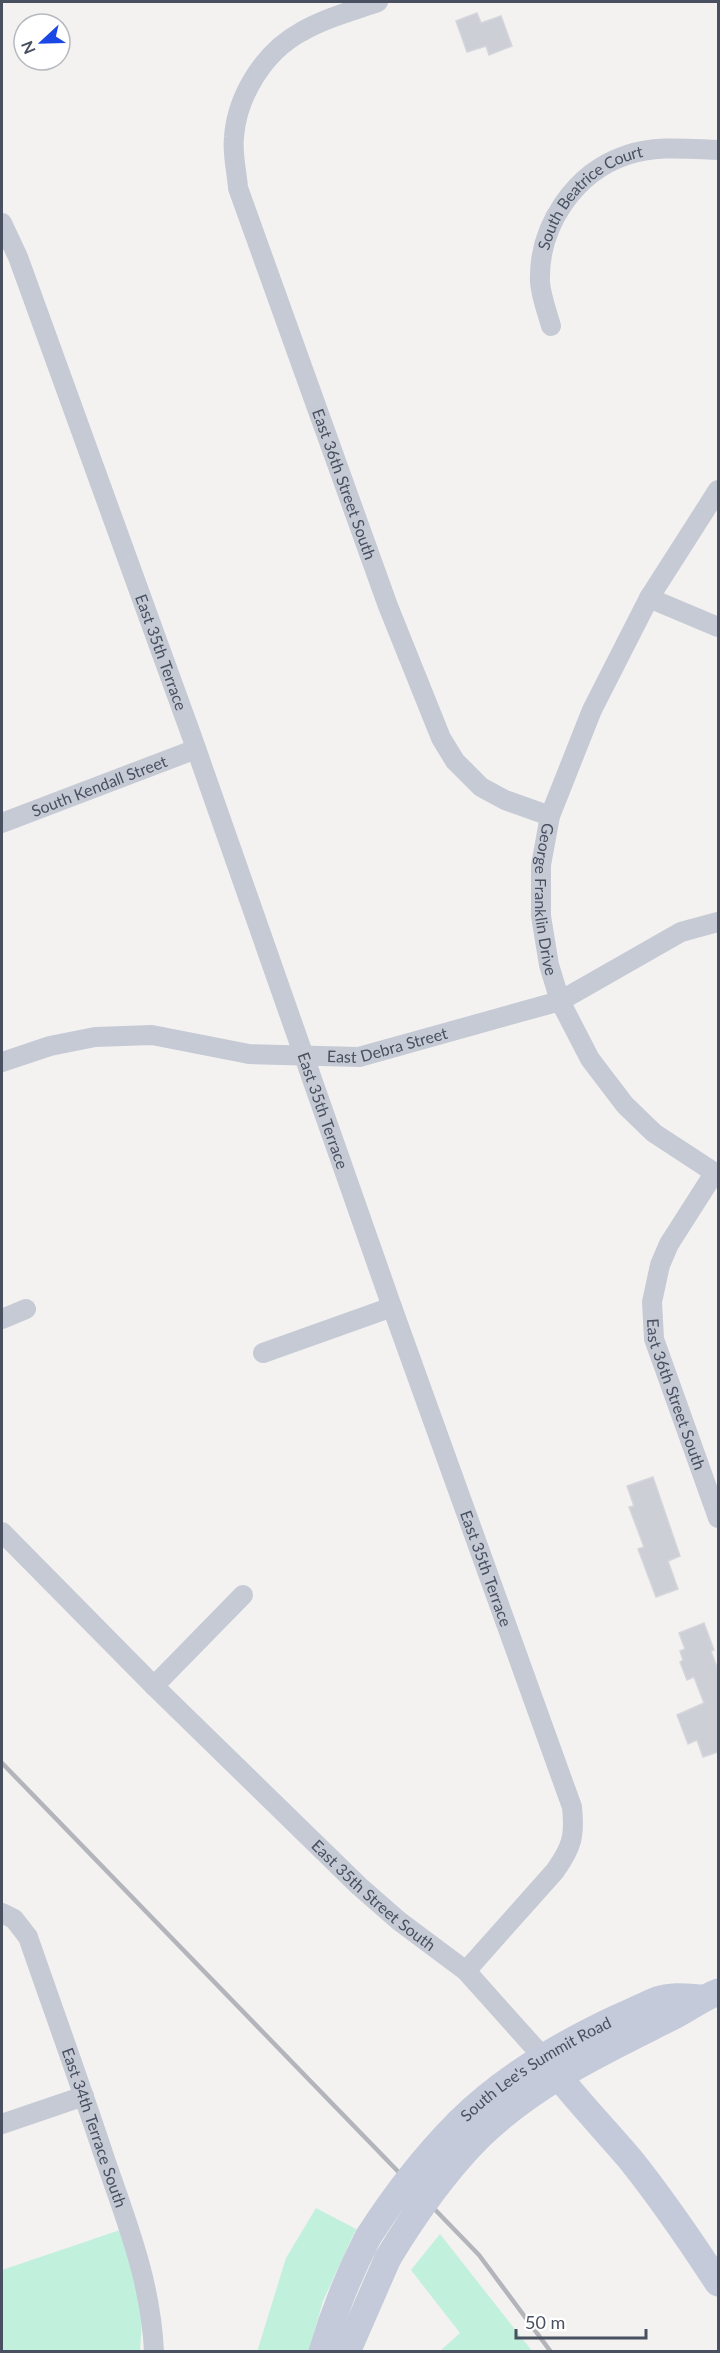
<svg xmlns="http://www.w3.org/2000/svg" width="720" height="2353" font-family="Lato,sans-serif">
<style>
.green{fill:#c1f0dd}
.building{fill:#cdcfd6;stroke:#d5d6dc;stroke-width:1.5}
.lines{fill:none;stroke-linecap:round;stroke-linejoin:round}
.minor{stroke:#c5cad5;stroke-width:20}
.secondary{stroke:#c4cad9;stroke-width:27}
.rail{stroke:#b3b5bb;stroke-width:4.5}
.secondary-bridge{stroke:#c4cad9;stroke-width:27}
.labels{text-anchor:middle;stroke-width:6;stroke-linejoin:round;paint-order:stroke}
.street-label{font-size:16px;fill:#49505f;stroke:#fff}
</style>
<rect width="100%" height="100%" fill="#f3f2f1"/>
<!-- green -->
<path class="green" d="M316,2208L356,2229L323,2301L309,2351L257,2352L286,2258Z
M123,2229L139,2287L142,2321L140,2351H2V2270Z
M440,2234L532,2351H440L460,2333L411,2270Z"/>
<!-- building -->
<path class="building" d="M477,13L481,23L501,16L512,46L489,55L486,46L467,52L456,21Z
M653,1477L680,1556L668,1561L678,1589L656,1597L638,1549L644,1547L629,1507L634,1506L627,1486Z
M704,1623L714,1650L711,1651L718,1670V1752L703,1757L697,1740L688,1744L677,1715L704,1703L694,1677L687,1680L680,1662L683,1660L680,1651L685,1649L679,1633Z"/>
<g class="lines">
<!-- minor -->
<g class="minor">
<path id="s1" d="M378,2C352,11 325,18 301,32C264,52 237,96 234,137C232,154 237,172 238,188L388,606L441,738L455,761L481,787L505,800L550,816"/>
<path id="s2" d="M2,223L18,257L192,737L392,1307L572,1807C575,1836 572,1847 555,1871L466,1971"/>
<path id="s3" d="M551,326C547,312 541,296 540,282C538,226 575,172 627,155C656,145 689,149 718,150"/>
<path id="s4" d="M718,490L649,598L592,710L550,816L541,865V916L549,965L560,1001L590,1059L625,1105L654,1133L718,1175"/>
<path d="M649,598L718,627"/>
<path id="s5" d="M2,823L196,749"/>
<path id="s6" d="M2,1062L50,1046L95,1037L152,1035L249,1054L359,1057L560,1001L681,932L718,922"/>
<path id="s7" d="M715,1172L669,1244L660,1265L652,1302L654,1339L718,1518"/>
<path d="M2,1319L26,1309"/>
<path d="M263,1353L392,1307"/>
<path id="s8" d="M2,1532L154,1686L359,1886L399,1921L466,1971L543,2057"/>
<path d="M154,1686L243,1595"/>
<path id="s9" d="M2,1913L14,1919L28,1937C54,2012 81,2086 106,2162C128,2225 151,2284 154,2352"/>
<path d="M2,2124L84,2096"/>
</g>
<!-- secondary -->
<g class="secondary">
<path d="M543,2057C570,2093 601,2125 630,2159C662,2199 690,2240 718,2283"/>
<path id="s10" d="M459,2122C504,2077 561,2044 619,2017C632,2012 644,2005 657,2000C671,1995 687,1997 702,1998"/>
<path d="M476,2140C530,2086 598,2054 666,2020C684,2012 700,1999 718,1992"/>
<path d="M322,2352C334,2311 349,2274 368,2237"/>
<path d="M347,2352L388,2258"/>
</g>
<!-- rail -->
<path class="rail" d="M2,1763L479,2255L551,2352"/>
<!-- secondary-bridge -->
<path class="secondary-bridge" d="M368,2237C395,2195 424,2157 459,2122
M388,2258C414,2215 441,2176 476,2140"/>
</g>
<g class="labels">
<!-- street labels -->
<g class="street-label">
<text dy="6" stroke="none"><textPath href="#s3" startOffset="152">South Beatrice Court</textPath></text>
<text dy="6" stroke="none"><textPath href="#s1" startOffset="578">East 36th Street South</textPath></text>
<text dy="6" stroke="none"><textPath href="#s2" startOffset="458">East 35th Terrace</textPath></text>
<text dy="6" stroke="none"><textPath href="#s5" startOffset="104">South Kendall Street</textPath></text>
<text dy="6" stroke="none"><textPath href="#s4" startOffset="452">George Franklin Drive</textPath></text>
<text dy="6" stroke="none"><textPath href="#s6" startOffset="392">East Debra Street</textPath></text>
<text dy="6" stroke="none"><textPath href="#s2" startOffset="944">East 35th Terrace</textPath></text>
<text dy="6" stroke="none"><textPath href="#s7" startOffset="242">East 36th Street South</textPath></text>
<text dy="6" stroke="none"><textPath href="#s2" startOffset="1430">East 35th Terrace</textPath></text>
<text dy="6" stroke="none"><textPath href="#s8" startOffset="520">East 35th Street South</textPath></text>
<text dy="6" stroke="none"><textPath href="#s10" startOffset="94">South Lee's Summit Road</textPath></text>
<text dy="6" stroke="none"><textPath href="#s9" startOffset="238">East 34th Terrace South</textPath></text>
</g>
</g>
<!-- border -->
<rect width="720" height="2353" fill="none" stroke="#49505f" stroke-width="6"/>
<!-- north arrow -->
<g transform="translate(42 42) rotate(248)"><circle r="28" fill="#ffffff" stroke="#b6b9bf" stroke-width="1.5"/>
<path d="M0-4.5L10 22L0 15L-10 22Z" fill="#1b48e4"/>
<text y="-9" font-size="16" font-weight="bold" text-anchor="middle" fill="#49505f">N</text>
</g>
<!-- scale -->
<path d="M516 2329v9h130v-9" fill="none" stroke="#49505f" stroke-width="3"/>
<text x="525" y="2329" font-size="18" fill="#49505f" stroke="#ffffff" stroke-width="4.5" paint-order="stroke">50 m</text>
</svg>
